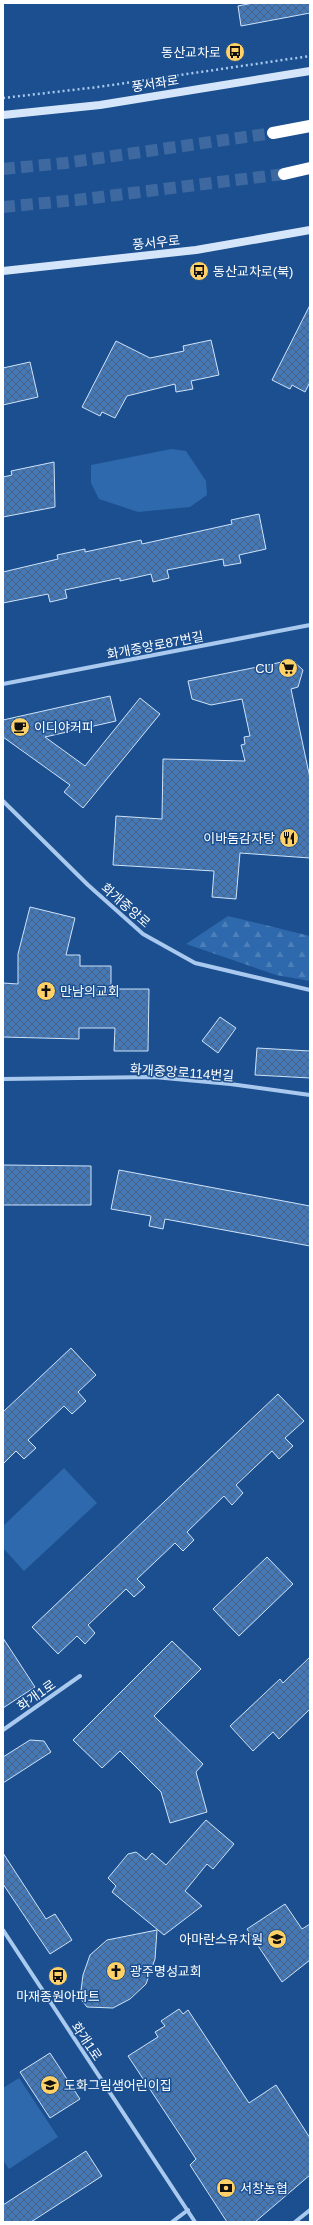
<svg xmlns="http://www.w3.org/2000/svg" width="313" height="2225" font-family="Helvetica,'Noto Sans KR',sans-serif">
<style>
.forest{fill:url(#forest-firs)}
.park{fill:#2e69ad}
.building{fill:url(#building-cross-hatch);stroke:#cfe3fa}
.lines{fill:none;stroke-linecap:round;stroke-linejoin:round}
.highway-tunnel{stroke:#3d69a0;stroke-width:12;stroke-dasharray:12 6;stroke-linecap:butt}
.path{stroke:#a9c9ee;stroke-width:2.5;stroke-dasharray:2 3;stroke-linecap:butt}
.street{stroke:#a9c9ee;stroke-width:4}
.secondary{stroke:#d6e6fa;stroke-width:8}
.highway{stroke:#fff;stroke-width:12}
.labels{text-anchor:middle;stroke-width:3;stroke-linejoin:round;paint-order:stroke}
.poi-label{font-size:13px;fill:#fff;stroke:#1b4f8f;text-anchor:start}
.street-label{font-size:13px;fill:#fff;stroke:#1b4f8f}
</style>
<defs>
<pattern id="forest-firs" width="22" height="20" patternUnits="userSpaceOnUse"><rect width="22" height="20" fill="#2e69ad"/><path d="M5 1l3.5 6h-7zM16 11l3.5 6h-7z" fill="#4d80b9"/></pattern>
<pattern id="building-cross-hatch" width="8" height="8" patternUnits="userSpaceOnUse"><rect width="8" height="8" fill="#4478b7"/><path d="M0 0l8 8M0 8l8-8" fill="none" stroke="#486282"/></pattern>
</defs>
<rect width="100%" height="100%" fill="#1b4f8f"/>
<!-- forest -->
<path class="forest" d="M228,916L310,936V981L276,975L186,944Z"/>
<!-- park -->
<path class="park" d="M171,449L186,451L206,481L207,495L190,507L138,512L99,499L91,483V465Z
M64,1468L97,1503L24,1571L3,1548V1526Z
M19,2078L58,2137L9,2169L3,2160V2088Z"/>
<!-- building -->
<path class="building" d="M253,3H310V13L241,26L238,6Z
M310,305V382L305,392L292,385L290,389L272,380Z
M211,340L219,375L191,381L193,389L176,392L175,384L127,396L115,418L102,412L100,416L82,407L116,341L150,358L184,351L183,346Z
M30,362L38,397L3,405V368Z
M54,462L55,507L3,517V477L12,475L11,471Z
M259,514L266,549L239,555L241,563L224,566L223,559L167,570L169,578L153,582L151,574L120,581V578L65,590L67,598L50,602L48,594L3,603V572L58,559L57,555L85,549V552L141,540L142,544L232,524L231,520Z
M292,660L303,670L298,687L291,689L310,778V858L240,853L236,899L212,897L214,871L113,865L116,816L162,819L163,759L245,761L241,745L245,744L244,737L250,736L242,699L211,705L192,699L188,681Z
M110,696L116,721L45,737L85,766L140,698L160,714L83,808L64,792L70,785L3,737V720Z
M30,907L75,918L66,955H80V966H111V989H149L148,1051H114L115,1028H79V1039L3,1037V983L18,984V954Z
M220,1017L236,1028L218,1053L202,1041Z
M257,1048L310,1051V1078L255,1075Z
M3,1165L91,1166V1205H3Z
M119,1170L310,1206V1246L165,1219L163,1229L149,1226L151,1216L111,1209Z
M71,1348L96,1375L78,1392L86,1401L72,1414L64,1406L28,1440L36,1448L24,1459L16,1451L3,1464V1412Z
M278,1394L304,1421L285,1438L293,1446L279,1459L272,1451L236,1485L243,1493L232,1505L224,1496L187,1532L194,1540L183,1551L175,1543L137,1579L145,1587L134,1597L126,1589L88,1625L95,1633L85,1644L77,1636L58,1654L32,1627Z
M267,1557L293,1584L239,1636L213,1609Z
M3,1638L35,1687L3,1708Z
M172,1641L201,1669L154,1716L203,1764L196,1772L207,1812L170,1823L161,1792L120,1751L102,1768L73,1740Z
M310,1657V1709L279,1739L273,1732L253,1751L230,1726L280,1679L283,1683Z
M30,1740L44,1741L51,1752L3,1783V1757Z
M206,1820L234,1844L213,1869L207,1864L185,1891L202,1906L164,1935L112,1892L116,1886L108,1878L128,1854L136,1852L146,1860L152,1853L166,1865Z
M3,1853L46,1919L55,1914L72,1940L50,1954L3,1884Z
M285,1904L302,1929L310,1924V1960L282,1982L247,1929Z
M157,1930L155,1959L146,1984L130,1999L113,2008L87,2007L80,1998L83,1975L90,1955L107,1940Z
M179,2009L183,2014L188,2010L249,2103L276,2085L310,2138V2175L255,2222H227L190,2165L196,2159L128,2056L158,2037L155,2032L165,2026L161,2021Z
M50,2053L80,2099L50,2118L20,2072Z
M86,2151L102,2176L31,2222H3V2205Z"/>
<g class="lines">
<!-- highway-tunnel -->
<path class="highway-tunnel" d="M3,169L65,163L273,133
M3,207L76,200L284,174"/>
<!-- path -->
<path class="path" d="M3,98L98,87L310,56"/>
<!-- street -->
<path class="street" d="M3,684L310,625
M3,801L88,885L143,934L195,963L310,990
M3,1079L154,1077L230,1084L310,1095
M3,1730L80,1676
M3,1930L195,2222
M172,2222L188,2210
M295,2222L310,2210"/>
<!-- secondary -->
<path class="secondary" d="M3,115L100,105L310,71
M3,271L196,250L310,230"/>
<!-- highway -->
<path class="highway" d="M273,133L310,126
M284,174L310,168"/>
</g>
<!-- icons -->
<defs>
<symbol id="bus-disc" viewBox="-11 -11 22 22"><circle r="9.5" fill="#ffd166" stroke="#1b4f8f"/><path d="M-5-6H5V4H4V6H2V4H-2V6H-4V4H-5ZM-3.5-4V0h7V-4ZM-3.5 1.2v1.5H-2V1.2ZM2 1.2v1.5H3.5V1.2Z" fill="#111"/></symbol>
<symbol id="supermarket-disc" viewBox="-11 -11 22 22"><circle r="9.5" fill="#ffd166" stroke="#1b4f8f"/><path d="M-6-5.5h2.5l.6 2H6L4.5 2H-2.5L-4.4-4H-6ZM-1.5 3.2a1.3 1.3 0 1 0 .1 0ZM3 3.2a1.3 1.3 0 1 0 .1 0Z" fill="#111"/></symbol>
<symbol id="cafe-disc" viewBox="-11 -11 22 22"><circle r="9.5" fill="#ffd166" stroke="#1b4f8f"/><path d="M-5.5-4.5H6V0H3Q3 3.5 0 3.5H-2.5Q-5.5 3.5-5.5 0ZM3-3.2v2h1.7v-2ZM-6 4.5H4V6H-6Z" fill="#111"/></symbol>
<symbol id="restaurant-disc" viewBox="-11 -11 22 22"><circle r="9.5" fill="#ffd166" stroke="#1b4f8f"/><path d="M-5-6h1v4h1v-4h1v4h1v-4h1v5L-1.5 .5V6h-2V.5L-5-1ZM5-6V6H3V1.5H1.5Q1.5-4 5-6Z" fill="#111"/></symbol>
<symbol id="church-disc" viewBox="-11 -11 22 22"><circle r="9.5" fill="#ffd166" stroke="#1b4f8f"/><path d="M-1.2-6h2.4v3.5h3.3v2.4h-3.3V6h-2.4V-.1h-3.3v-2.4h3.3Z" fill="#111"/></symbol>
<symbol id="school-disc" viewBox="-11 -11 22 22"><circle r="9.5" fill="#ffd166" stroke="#1b4f8f"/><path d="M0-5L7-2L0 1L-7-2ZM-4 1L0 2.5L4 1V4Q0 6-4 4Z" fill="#111"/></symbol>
<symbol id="bank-disc" viewBox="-11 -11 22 22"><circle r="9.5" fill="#ffd166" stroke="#1b4f8f"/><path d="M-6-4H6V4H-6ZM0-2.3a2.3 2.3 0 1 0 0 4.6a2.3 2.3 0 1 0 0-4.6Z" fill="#111"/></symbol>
</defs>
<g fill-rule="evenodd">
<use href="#bus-disc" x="224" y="41" width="22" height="22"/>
<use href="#bus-disc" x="188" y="260" width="22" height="22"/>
<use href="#supermarket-disc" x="277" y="657" width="22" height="22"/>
<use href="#cafe-disc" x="9" y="716" width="22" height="22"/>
<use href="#restaurant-disc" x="278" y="827" width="22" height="22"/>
<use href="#church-disc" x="35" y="980" width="22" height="22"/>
<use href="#school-disc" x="266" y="1928" width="22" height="22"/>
<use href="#church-disc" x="105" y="1960" width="22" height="22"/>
<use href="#bus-disc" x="47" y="1965" width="22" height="22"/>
<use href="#school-disc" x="39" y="2074" width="22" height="22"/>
<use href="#bank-disc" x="215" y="2177" width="22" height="22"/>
</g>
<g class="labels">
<!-- poi labels -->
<g class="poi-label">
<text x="221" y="57" text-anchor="end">동산교차로</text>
<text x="213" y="276">동산교차로(북)</text>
<text x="274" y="673" text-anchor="end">CU</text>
<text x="34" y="732">이디야커피</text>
<text x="275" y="843" text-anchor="end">이바돔감자탕</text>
<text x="60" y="996">만남의교회</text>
<text x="263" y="1944" text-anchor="end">아마란스유치원</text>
<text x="130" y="1976">광주명성교회</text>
<text x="58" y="2001" text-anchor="middle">마재종원아파트</text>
<text x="64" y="2090">도화그림샘어린이집</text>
<text x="240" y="2193">서창농협</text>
</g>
<!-- street labels -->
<g class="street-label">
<text transform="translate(155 83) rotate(-9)" y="5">풍서좌로</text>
<text transform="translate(156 242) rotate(-6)" y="5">풍서우로</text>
<text transform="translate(155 645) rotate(-11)" y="5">화개중앙로87번길</text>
<text transform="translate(126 905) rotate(41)" y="5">화개중앙로</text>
<text transform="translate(182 1072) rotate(4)" y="5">화개중앙로114번길</text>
<text transform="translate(36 1695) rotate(-35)" y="5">화개1로</text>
<text transform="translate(87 2041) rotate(56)" y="5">화개1로</text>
</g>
</g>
<!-- border -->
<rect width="313" height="2225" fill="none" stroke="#ffffff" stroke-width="8"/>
</svg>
